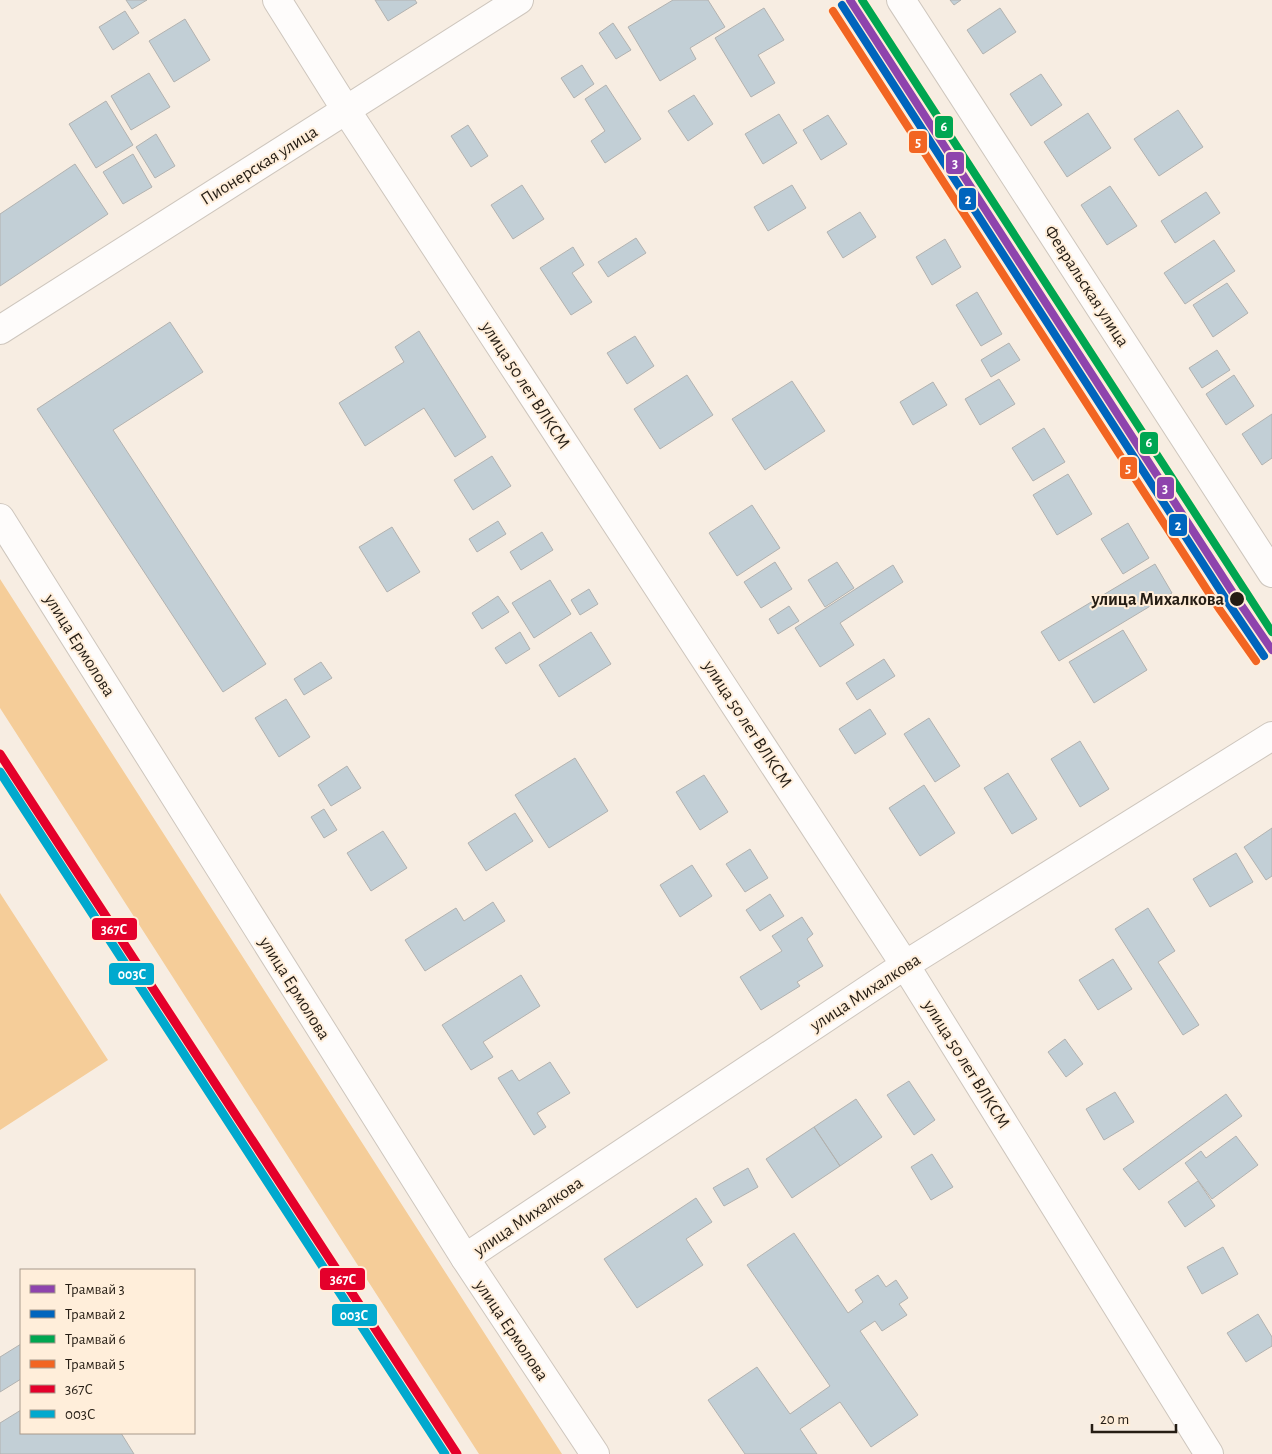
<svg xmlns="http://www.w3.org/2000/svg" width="1272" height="1454" font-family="'Alegreya Sans',sans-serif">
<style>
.forest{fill:#f5cd99}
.building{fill:#c2cfd6;stroke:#b2b2b0}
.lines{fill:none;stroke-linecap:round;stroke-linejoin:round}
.minor-casing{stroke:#cec6bd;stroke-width:30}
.tertiary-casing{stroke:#cec6bd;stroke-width:30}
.minor{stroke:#fefcfb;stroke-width:28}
.tertiary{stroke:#fefcfb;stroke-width:28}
.rail-1-casing{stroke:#ffeeda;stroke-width:12}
.rail-2-casing{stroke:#ffeeda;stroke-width:12}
.rail-1{stroke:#e4002b;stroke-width:9}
.rail-2{stroke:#00a9ce;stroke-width:9}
.tram-1-casing{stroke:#ffeeda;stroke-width:11}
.tram-2-casing{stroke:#ffeeda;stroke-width:11}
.tram-3-casing{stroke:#ffeeda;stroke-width:11}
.tram-4-casing{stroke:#ffeeda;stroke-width:11}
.tram-1{stroke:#8e44ad;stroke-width:8}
.tram-2{stroke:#0065bd;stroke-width:8}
.tram-3{stroke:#00a651;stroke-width:8}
.tram-4{stroke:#f26522;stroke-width:8}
.stop-dot{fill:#251d14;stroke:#ffeeda;stroke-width:2}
.labels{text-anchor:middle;stroke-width:4;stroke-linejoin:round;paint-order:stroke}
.street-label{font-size:18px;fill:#251d14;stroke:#ffeeda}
.stop-label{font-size:18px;font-weight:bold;fill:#251d14;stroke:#ffeeda;text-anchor:end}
.line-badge{stroke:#ffeeda;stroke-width:2}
.badge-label{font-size:14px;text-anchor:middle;font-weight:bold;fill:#fff}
</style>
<rect width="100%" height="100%" fill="#f7ede2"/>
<!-- forest -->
<path class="forest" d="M0,579L562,1454H479L0,708Z
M0,893L108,1060L0,1130Z"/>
<!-- building -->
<path class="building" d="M126,0H147L132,9Z
M375,0H415L417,3L388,21Z
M673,0H708L725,27L690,48L696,59L660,81L628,27Z
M950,0H961L954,5Z
M764,8L784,40L758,55L775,83L751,97L715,38Z
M1000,8L1016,32L983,54L967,30Z
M125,11L139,33L113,50L99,27Z
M185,19L210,60L174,82L149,41Z
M613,23L631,50L616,59L599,33Z
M582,65L594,84L574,98L561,78Z
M149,73L170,107L131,130L111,96Z
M1041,74L1062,105L1031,126L1010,94Z
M606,85L641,139L605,163L591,141L605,131L585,99Z
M694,95L713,124L688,141L668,111Z
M106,101L133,145L96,168L69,124Z
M1178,110L1203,147L1159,176L1134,139Z
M1088,113L1111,148L1067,177L1044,142Z
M779,114L797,143L763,164L745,134Z
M828,115L847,144L821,160L803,130Z
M468,125L488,156L471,167L451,136Z
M156,134L175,166L155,178L136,147Z
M133,154L152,187L123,204L103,172Z
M75,164L108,214L0,286V214Z
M522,185L544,219L513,239L491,205Z
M792,185L806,208L768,231L754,207Z
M1110,186L1137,226L1107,245L1081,205Z
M1206,192L1220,213L1175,243L1161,221Z
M860,212L876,237L843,258L827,232Z
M636,238L646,253L608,277L598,262Z
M945,239L961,267L932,285L916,257Z
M1214,240L1235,271L1185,304L1164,273Z
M573,247L584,265L572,273L592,302L571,315L540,268Z
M1227,283L1248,313L1213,337L1193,305Z
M977,292L1002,334L981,346L956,305Z
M170,322L203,372L113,430L266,664L223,692L37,409Z
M419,331L486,437L455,457L424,408L365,446L339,403L404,362L395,347Z
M635,336L654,366L627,384L607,353Z
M1009,343L1020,360L991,377L981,360Z
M1217,350L1230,370L1202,388L1189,368Z
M687,375L713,415L660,449L634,409Z
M1234,375L1254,406L1226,425L1206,394Z
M999,379L1015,404L980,425L965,399Z
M792,381L825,431L765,470L732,419Z
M933,382L947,405L913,425L900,402Z
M1272,414V458L1262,465L1242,434Z
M1044,428L1065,462L1033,481L1012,448Z
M492,456L511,486L473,510L454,480Z
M1068,474L1092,514L1057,535L1033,495Z
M752,505L780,548L737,576L709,533Z
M498,521L506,534L477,552L469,539Z
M1128,523L1149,558L1123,574L1101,539Z
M392,527L420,572L387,592L359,547Z
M542,532L553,550L521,570L510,552Z
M775,562L792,589L761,608L744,582Z
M837,562L854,588L825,607L808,580Z
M1155,564L1172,593L1059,661L1041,632Z
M893,565L903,582L840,623L854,645L820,667L795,628Z
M550,580L571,614L534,638L512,603Z
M589,589L598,604L580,615L571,600Z
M498,596L509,612L482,629L472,613Z
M789,606L799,621L778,634L769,619Z
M1123,630L1147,670L1094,703L1069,662Z
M520,632L530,649L506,664L495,648Z
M591,632L611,664L559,697L539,665Z
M884,659L895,676L857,700L846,683Z
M321,662L332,678L304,695L294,679Z
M286,699L310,737L279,757L255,718Z
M870,709L886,734L855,754L839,729Z
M929,718L960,766L935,782L904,734Z
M1080,741L1109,789L1080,807L1051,759Z
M575,758L608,811L549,848L515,795Z
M347,766L361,788L331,806L318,785Z
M1008,773L1037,819L1012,834L984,788Z
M704,775L728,812L700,830L676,792Z
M924,785L955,833L920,856L889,808Z
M324,809L337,830L324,838L311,817Z
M515,813L533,841L486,871L468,843Z
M1272,828V876L1266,880L1244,847Z
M383,831L407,868L371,891L347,853Z
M750,849L768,878L745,892L726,864Z
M1236,853L1253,882L1210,907L1193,879Z
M692,865L712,896L680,917L660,885Z
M770,894L784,916L760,931L746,910Z
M493,902L505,921L425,971L405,940L456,908L464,921Z
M1148,908L1175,951L1158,962L1199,1025L1183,1035L1115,929Z
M802,917L813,934L807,939L823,966L797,982L800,986L761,1010L740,977L782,951L772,936Z
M1113,959L1132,989L1098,1010L1079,980Z
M521,975L540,1006L483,1042L493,1057L471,1070L442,1025Z
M1065,1039L1083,1064L1066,1077L1048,1052Z
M550,1062L570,1093L537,1113L546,1127L534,1135L498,1078L512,1070L519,1081Z
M909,1081L935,1120L914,1135L887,1095Z
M1115,1092L1134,1122L1104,1140L1086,1109Z
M1226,1094L1242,1116L1139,1190L1123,1169Z
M856,1099L882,1137L840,1166L814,1127Z
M814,1127L840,1166L792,1198L766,1159Z
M1236,1136L1258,1165L1212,1199L1185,1163L1201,1151L1206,1158Z
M932,1154L953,1187L931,1200L911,1167Z
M748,1168L758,1187L724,1206L713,1188Z
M1198,1181L1215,1206L1185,1227L1168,1202Z
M696,1198L712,1222L686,1239L703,1265L637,1308L604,1259Z
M794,1233L848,1313L863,1302L855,1290L878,1275L886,1287L896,1280L908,1298L899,1304L907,1315L882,1331L875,1321L860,1331L918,1415L871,1447L840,1402L800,1429L817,1454H745L708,1400L757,1367L790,1414L830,1386L747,1265Z
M1223,1247L1238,1274L1202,1294L1187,1267Z
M1258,1314L1272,1337V1346L1246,1362L1227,1333Z
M21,1344V1379L0,1392V1357Z
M21,1410V1433H121L134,1454H0V1423Z"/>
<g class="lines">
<defs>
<path id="minor" d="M277,0L346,110L905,965L1209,1454
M901,0L1272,573
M0,330L519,0
M465,1258L905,965L1272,736"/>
<path id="tertiary" d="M0,518L465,1258L595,1454"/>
</defs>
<!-- minor casing -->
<use href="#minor" class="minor-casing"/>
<!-- tertiary casing -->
<use href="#tertiary" class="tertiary-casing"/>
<!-- minor -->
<use href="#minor" class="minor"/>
<!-- tertiary -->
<use href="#tertiary" class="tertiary"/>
<defs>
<path id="rail-1" d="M0,754L457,1454"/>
<path id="rail-2" d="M0,772L445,1454"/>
</defs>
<!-- rail-1 casing -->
<use href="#rail-1" class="rail-1-casing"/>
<!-- rail-2 casing -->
<use href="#rail-2" class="rail-2-casing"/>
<!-- rail-1 -->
<use href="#rail-1" class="rail-1"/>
<!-- rail-2 -->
<use href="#rail-2" class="rail-2"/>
<defs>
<path id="tram-1" d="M850,0L1237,599L1272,650"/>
<path id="tram-2" d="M842,5L1229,604L1264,656"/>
<path id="tram-3" d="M862,0L1272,632"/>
<path id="tram-4" d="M833,11L1220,610L1256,661"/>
</defs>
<!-- tram-1 casing -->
<use href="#tram-1" class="tram-1-casing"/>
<!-- tram-2 casing -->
<use href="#tram-2" class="tram-2-casing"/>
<!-- tram-3 casing -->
<use href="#tram-3" class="tram-3-casing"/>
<!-- tram-4 casing -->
<use href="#tram-4" class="tram-4-casing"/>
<!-- tram-1 -->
<use href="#tram-1" class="tram-1"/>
<!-- tram-2 -->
<use href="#tram-2" class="tram-2"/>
<!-- tram-3 -->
<use href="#tram-3" class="tram-3"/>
<!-- tram-4 -->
<use href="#tram-4" class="tram-4"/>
</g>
<!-- markers -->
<circle class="stop-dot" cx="1237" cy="599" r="8"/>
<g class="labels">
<!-- street labels -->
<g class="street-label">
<text transform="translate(259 165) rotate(-32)" y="6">Пионерская улица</text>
<text transform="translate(1087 286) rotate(57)" y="6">Февральская улица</text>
<text transform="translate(526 385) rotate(57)" y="6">улица 50 лет ВЛКСМ</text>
<text transform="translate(80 645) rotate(58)" y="6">улица Ермолова</text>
<text transform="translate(748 724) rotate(57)" y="6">улица 50 лет ВЛКСМ</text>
<text transform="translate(295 988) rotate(58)" y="6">улица Ермолова</text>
<text transform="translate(865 992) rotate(-33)" y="6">улица Михалкова</text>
<text transform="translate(967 1064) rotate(58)" y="6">улица 50 лет ВЛКСМ</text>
<text transform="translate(528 1216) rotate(-34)" y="6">улица Михалкова</text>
<text transform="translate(512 1330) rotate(56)" y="6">улица Ермолова</text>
</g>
<!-- stop labels -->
<g class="stop-label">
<text x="1224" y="605">улица Михалкова</text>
</g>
</g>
<g class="line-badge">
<rect x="934" y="115" width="20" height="24" rx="5" fill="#00a651"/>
<rect x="908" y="130" width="20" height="24" rx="5" fill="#f26522"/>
<rect x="945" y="151" width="20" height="24" rx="5" fill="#8e44ad"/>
<rect x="958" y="187" width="19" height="24" rx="5" fill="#0065bd"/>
<rect x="1139" y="431" width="20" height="24" rx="5" fill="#00a651"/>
<rect x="1119" y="456" width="19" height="24" rx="5" fill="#f26522"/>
<rect x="1156" y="476" width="19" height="24" rx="5" fill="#8e44ad"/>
<rect x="1168" y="513" width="20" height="24" rx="5" fill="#0065bd"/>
<rect x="91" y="917" width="47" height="24" rx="5" fill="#e4002b"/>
<rect x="108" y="962" width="47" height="24" rx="5" fill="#00a9ce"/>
<rect x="319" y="1267" width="47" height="24" rx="5" fill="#e4002b"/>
<rect x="331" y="1303" width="47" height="24" rx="5" fill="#00a9ce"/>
</g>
<g class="badge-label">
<text x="944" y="131">6</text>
<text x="918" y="147">5</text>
<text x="955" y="168">3</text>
<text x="968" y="204">2</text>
<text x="1149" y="447">6</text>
<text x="1128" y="473">5</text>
<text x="1165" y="493">3</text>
<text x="1178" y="530">2</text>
<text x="114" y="934">367С</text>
<text x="132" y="979">003С</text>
<text x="343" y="1284">367С</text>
<text x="354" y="1320">003С</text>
</g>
<!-- legend -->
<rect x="20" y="1269" width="175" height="165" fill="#ffeeda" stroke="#a89a8b"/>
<rect x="30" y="1285" width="25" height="8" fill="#8e44ad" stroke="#a89a8b"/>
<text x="65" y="1294" font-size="15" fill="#251d14">Трамвай 3</text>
<rect x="30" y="1310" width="25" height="8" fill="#0065bd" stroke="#a89a8b"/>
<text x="65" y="1319" font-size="15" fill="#251d14">Трамвай 2</text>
<rect x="30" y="1335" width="25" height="8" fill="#00a651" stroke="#a89a8b"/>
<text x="65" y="1344" font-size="15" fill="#251d14">Трамвай 6</text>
<rect x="30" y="1360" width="25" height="8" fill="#f26522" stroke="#a89a8b"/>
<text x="65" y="1369" font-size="15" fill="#251d14">Трамвай 5</text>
<rect x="30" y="1385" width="25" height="8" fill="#e4002b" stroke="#a89a8b"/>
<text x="65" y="1394" font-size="15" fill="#251d14">367С</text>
<rect x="30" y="1410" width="25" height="8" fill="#00a9ce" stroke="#a89a8b"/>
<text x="65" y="1419" font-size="15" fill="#251d14">003С</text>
<!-- scale -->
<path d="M1092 1424v8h84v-8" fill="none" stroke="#251d14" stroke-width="2.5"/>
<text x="1100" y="1424" font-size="15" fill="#251d14" stroke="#ffeeda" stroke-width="4" paint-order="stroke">20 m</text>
</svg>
